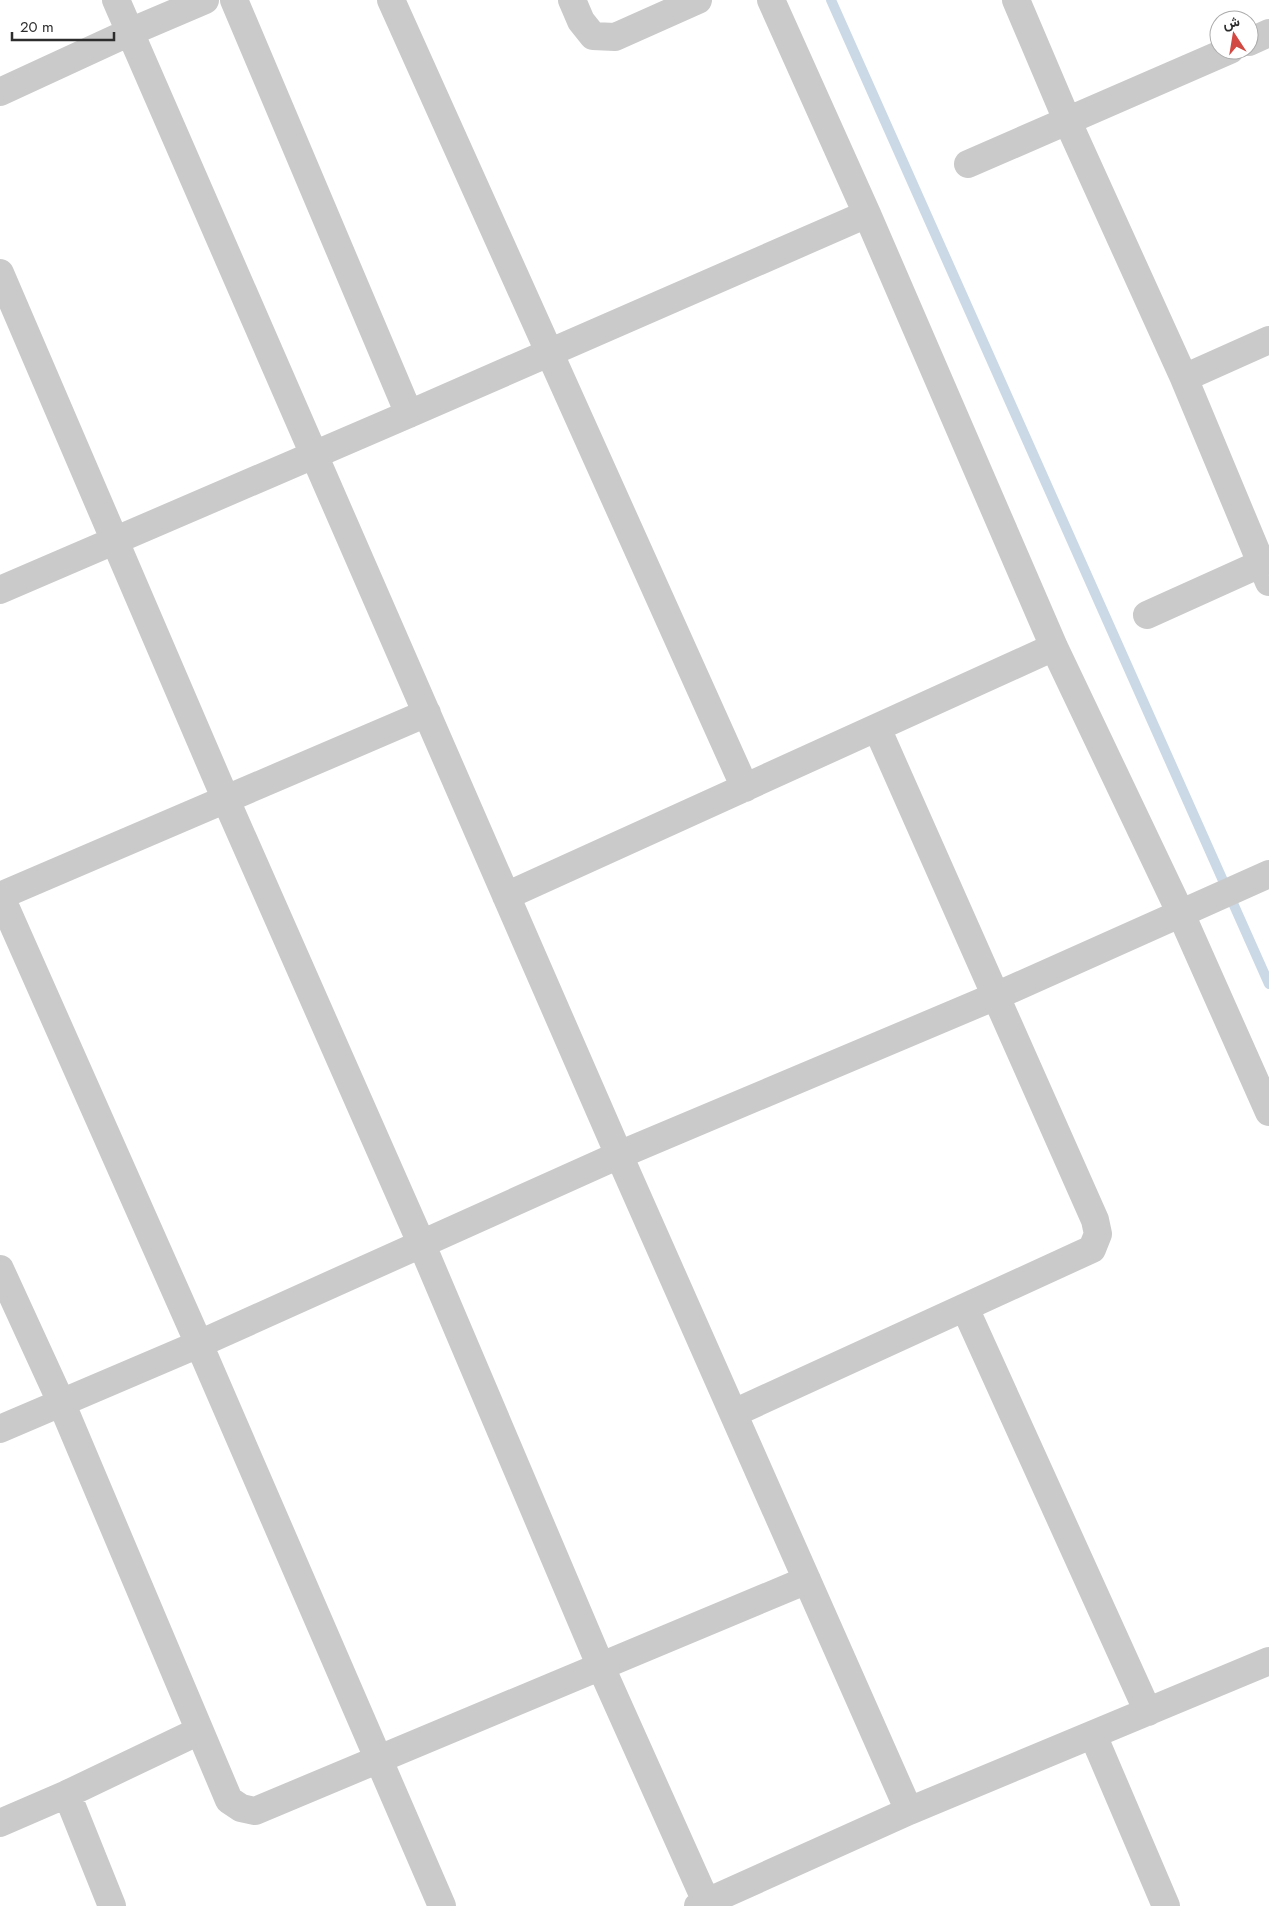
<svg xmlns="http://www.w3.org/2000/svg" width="1269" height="1906" font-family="Jost,Vazirmatn,sans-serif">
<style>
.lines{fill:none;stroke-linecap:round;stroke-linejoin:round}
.stream{stroke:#cbd9e7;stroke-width:10}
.minor{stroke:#cacaca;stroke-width:28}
</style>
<rect width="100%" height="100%" fill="#fff"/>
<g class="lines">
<!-- stream -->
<path class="stream" d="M831,0L1269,984"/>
<!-- minor -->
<path class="minor" d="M116,0L619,1155L909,1811
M234,0L409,414
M391,0L745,788
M572,0L581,21L593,36L615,37L698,0
M771,0L867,214L1054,647L1181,914L1269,1112
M1016,0L1067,120L1184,378L1269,582
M1249,42L1269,33
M0,92L130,32L205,0
M968,164L1230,50
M0,273L226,800L422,1245L601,1667L708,1906
M1184,378L1269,340
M0,590L409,414L867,214
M1147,615L1269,560
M0,895L199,1344L442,1906
M0,896L427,713
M506,896L1054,647
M0,1269L61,1402L229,1800L241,1808L255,1811L807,1580
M965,1308L1148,1712
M734,1413L1092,1249L1098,1234L1095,1220L877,728
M0,1429L199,1344L619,1155L996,996L1269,874
M1093,1735L1166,1906
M67,1794L199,1731
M0,1823L67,1794L112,1906
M698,1906L909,1811L1269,1661"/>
</g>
<!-- north arrow -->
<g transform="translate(1234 35) rotate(348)"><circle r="24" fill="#ffffff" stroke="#ababab"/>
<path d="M0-4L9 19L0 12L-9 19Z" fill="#d14942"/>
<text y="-8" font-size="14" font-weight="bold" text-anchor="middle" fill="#2d2d2d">ش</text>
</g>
<!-- scale -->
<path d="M12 32v8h102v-8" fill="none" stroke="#2d2d2d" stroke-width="2.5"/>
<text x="20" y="32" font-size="15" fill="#2d2d2d" stroke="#ffffff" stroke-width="4" paint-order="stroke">20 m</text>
</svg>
